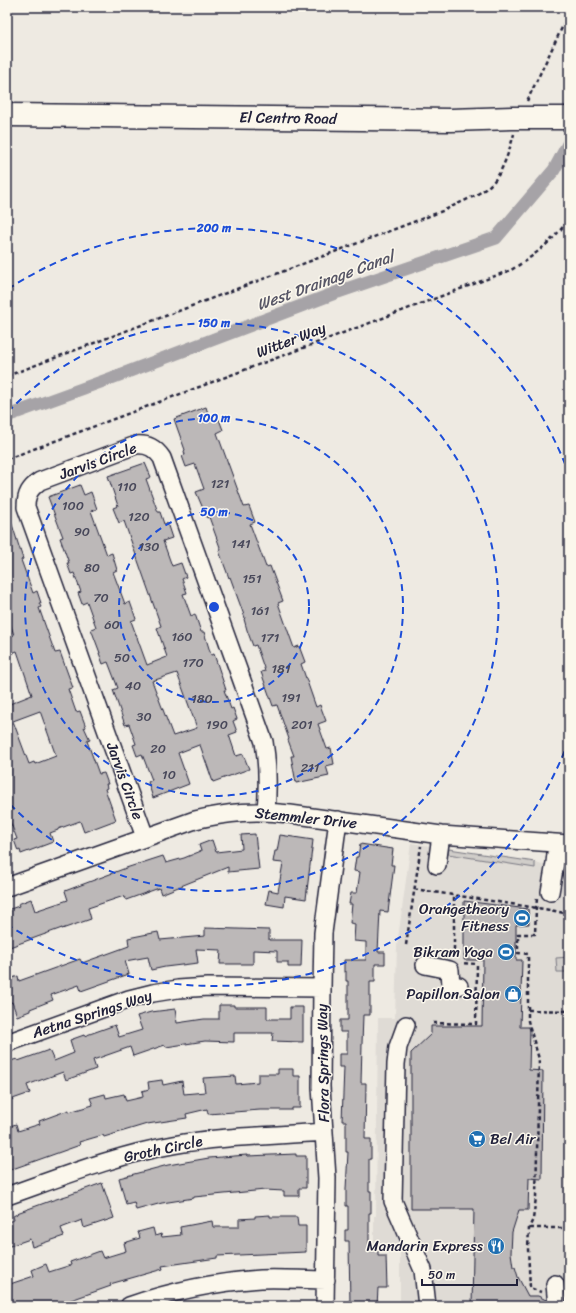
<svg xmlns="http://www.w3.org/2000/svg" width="576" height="1313" font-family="Sriracha,sans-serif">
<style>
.built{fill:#dfdbd5}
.green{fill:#d0cdc9;stroke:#797882}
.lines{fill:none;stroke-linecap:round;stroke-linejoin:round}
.canal{stroke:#a6a3a7;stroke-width:13}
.building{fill:#bcb8b8;stroke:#22223b;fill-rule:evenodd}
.minor-casing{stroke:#22223b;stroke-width:20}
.major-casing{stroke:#22223b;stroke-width:25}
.path{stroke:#22223b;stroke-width:2.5;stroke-dasharray:4 3;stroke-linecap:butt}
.minor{stroke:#fbf7ec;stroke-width:17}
.major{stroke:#fbf7ec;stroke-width:22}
.ring{fill:none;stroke:#1d4ed8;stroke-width:2;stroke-dasharray:7 5}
.labels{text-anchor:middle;stroke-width:3;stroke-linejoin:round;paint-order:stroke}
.number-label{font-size:13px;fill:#48485a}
.street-label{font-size:15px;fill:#22223b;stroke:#fbf7ec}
.poi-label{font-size:15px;fill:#22223b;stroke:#fbf7ec;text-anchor:end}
.water-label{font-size:16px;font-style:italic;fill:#575666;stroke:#fbf7ec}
.centre{fill:#1d4ed8;stroke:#fbf7ec;stroke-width:2}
.ring-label{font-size:12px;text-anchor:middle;font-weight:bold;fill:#1d4ed8;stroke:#fbf7ec;stroke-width:3;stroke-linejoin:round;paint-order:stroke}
</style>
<rect width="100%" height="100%" fill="#eeeae2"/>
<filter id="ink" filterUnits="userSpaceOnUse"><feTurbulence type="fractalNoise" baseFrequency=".025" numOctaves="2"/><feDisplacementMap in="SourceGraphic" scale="8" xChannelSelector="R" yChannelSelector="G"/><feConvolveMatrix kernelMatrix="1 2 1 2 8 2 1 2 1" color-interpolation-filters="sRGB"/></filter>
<g filter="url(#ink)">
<!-- built -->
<path class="built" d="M411,843L569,868V1306H400V1245L374,1244V1216H376L378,1018H395L397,946Z"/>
<!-- green -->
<path class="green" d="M449,849L535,862V868L448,854Z
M569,957V972H557L556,958Z"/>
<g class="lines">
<!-- canal -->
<path class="canal" d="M7,416L109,379L338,292L496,238L554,170L569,142"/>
</g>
<!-- building -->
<path class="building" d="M206,407L209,417L217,414L223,430L217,433L244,507L249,506L255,522L250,524L266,567L270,566L283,601L278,603L294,648L299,646L305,662L301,664L316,707L320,705L326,721L318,724L327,749L331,748L334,764L326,766L329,776L296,783L291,756H294L288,740L289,739L277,705L273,706L261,672L265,671L256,645L253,646L247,630L244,619L245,618L230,577L229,578L219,551L221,550L209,517L207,518L196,492L204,489L195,464L186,467L182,456L185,455L184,451L185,450L174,419Z
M145,463L151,477L146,479L158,512H160L164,524L167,523L172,538L163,541L172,566L181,563L186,577L182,579L187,593L183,594L191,616L195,614L201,632H204L211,655L214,654L226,690H224L231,709L233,708L237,719L233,721L237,732L229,735L236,756L243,754L249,769L213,782L200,745H199L178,753L189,784L153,798L148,782L152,780L142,754L137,756L133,745L136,744L129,724L125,725L113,690L118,688L108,662L103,664L99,653H100L91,629L96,627L87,602L82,604L78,593L81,592L74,573L71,574L67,563H69L60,538L63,537L48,497L80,485L84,495L91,492L97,509L91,511L107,555L112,553L117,570L113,572L125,604L130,602L136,619L131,621L147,665L167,657L157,628L161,626L124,521L119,523L113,508L118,506L108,476ZM177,673L197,728L173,736L152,681Z
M9,515L23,559L21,560L33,593L37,591L41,603H39L41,607L39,608L55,653L60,652L73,688L68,689L76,712L80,711L86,727H84L90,740L87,741L99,774L104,773L108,784H106L107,788L105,789L116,820L84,832L80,821L58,829V830L50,833L53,842L21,854L20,850L18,851L14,840L17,839L8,816L10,814L7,807V705L32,695L17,651L12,653L7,640V637L14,635L7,614V516ZM40,711L56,756L35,764L34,762L29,764L13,721Z
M255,834L259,869L228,872V867L161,894L159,888L126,900L124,896L88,908L91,919L62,929V928L7,948V910L19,906L18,904L31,899L35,911L68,900L65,891L126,868L163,856L166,863L184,858L201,851L199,845L212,840L216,852L242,849L241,835Z
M280,835L313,840L306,899L285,896L284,907L266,904L269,890L278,892L283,863L273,862L275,851H277Z
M360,844L393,849L391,865H394L388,912L380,911L378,952H385V964H375V982H370V1015H363L362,1044L361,1083H366L365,1139H371V1159H369V1191H371V1213H369V1248H378V1256H386L387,1288H378L377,1306H350L349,1241H345V1230H348V1206H346V1189L348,1152H346V1121H342L344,1067H339V1054H347V1032H340V1020H348V981H346V971L344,972V960H366V942L354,941L355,924L350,923L352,904H349L351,893H357L360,872L354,871L356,857H358Z
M464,901L528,909L529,924L516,925V960H522L520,1027H530L529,1070L543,1071L542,1179L529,1178L528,1210H519L512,1232L511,1253L513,1267H515L518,1277L528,1296H538L546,1300L547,1306H472L474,1209H411V1053L431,1034V1026H482L483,960H464Z
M205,928L269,930V940H302L301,967H288V962H277V951L253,950V964H220L221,950L196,949L198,963L165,967L151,970L148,957L125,961L129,974L81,991L79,985L51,995L53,1000L30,1009V1011L17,1016L12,1002L7,1004V980L18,976L19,981L80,959L82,963L129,946L128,938L158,932L160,940L205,936Z
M219,1005H234V1007H267V1019H290V1007H303V1042L272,1041L273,1033H234V1042L205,1041L166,1047L165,1045L133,1056L130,1047L93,1060L96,1069L66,1080L63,1072L27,1085L30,1093L7,1101V1062L17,1059L18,1061L49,1050L54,1061L74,1053L70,1040L84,1035V1036L115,1025L119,1037L142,1030L137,1016L151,1012L175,1009L177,1023L204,1019H219Z
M278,1069H293V1076H300V1108H292V1110H260L208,1114L207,1109L186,1114L187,1118L147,1124L104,1137L103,1135L79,1142L80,1145L7,1171V1127L16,1124L18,1131L40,1124L39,1121L55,1115L69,1110V1112L93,1105L90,1098L105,1094L106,1098L124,1094L126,1101L143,1097L142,1091L149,1089L148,1082L162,1080L163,1085L182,1081L184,1094L205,1092L203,1078L235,1076L236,1084L258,1082V1074H278Z
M296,1154V1156H306V1188H299V1196H284V1191L265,1190L194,1197V1198L162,1203L136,1210L134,1202L126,1204L119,1178L168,1165L209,1158L247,1155V1156Z
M102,1183L114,1218L84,1228L82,1220L61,1228L64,1236L32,1247L30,1239L7,1247V1222L14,1220L13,1216L17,1214V1213L50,1201L69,1195Z
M270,1215V1217H297L298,1226H306V1252L217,1256V1258L162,1266L163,1269L110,1284L111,1286L54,1306H7V1285L34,1276L32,1270L46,1264L49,1272L71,1265L70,1262L100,1251L103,1258L126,1251L124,1243L140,1238L138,1232L153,1228L155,1236L161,1234L162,1237L181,1235L180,1227L212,1221L213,1227H239V1219L255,1218V1216Z"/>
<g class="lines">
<defs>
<path id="minor" d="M145,837L26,507C26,494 30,488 40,481L136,445C148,444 155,448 162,458L264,742C268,766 268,787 266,811
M437,865L441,835
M7,887L195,820C229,812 255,810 290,814L441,835L569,844
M550,892L555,863L557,844
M425,965L450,970L451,986H459
M406,1025L398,1047L396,1064L393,1201L423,1270L427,1306
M7,1043L129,999L153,993L178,989L208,987L322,988
M7,1196C61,1177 116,1155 173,1145C223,1136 273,1136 324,1132
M555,1284L557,1306
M129,1306C172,1291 216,1282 261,1279C283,1278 304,1280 326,1280
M325,1306L327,1178L321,1087L322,988L323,933L338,820"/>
<path id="major" d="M7,115L451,120L512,118H569"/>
</defs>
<!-- minor casing -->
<use href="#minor" class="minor-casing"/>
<!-- major casing -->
<use href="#major" class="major-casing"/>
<!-- path -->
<path class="path" d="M527,101L569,13
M7,376L445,210C460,202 479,196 491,184C502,175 510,148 514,134
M7,459L511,270C534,256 553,241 569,219
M414,889L550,910L569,914
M537,899L536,908L535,934H518V953L528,954V1021L539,1059L536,1198L533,1219L529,1228L528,1249L530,1288L541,1292
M406,945L421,846
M454,957V896
M528,1010L569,1011
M433,1023L476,1024L477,964L461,963
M530,1228H569"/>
<!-- minor -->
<use href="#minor" class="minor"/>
<!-- major -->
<use href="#major" class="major"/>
</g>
</g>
<!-- distance rings -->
<g class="ring">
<circle cx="214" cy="607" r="95"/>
<circle cx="214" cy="607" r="189"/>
<path d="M8 412A284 284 0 1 1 8 802"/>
<path d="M569 740A379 379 0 0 1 8 925M8 289A379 379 0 0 1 569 474"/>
</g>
<!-- icons -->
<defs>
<symbol id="stadium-disc" viewBox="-11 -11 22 22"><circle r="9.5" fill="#1f6fb2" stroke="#fbf7ec"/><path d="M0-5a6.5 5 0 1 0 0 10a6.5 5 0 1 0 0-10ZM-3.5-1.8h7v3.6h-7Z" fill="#fff"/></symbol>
<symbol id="shop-disc" viewBox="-11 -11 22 22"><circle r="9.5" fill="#1f6fb2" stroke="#fbf7ec"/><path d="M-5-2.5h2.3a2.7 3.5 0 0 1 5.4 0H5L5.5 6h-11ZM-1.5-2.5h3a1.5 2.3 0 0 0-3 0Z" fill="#fff"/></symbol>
<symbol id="supermarket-disc" viewBox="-11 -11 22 22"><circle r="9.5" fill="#1f6fb2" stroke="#fbf7ec"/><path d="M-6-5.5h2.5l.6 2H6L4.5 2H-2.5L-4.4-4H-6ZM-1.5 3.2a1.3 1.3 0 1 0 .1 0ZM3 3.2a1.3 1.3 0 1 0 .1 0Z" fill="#fff"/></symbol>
<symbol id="restaurant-disc" viewBox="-11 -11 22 22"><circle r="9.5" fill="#1f6fb2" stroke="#fbf7ec"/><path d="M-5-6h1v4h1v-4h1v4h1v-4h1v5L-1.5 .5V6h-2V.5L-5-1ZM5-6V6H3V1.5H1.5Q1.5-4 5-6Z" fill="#fff"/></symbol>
</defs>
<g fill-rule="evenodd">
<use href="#stadium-disc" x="512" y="908" width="20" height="20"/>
<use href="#stadium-disc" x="496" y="942" width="20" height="20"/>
<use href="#shop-disc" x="503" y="984" width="20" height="20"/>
<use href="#supermarket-disc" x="467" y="1129" width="20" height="20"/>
<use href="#restaurant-disc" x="486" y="1236" width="20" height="20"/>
</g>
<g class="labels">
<!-- number labels -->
<g class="number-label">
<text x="220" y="488">121</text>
<text x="127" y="491">110</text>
<text x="73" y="510">100</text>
<text x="139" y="521">120</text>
<text x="82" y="536">90</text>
<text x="241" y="548">141</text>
<text x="149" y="551">130</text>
<text x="92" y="572">80</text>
<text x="252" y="583">151</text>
<text x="101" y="602">70</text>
<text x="260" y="615">161</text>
<text x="112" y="629">60</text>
<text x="182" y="641">160</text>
<text x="270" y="642">171</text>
<text x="122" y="662">50</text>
<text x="193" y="667">170</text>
<text x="281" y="673">181</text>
<text x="133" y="690">40</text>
<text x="291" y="702">191</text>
<text x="202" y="703">180</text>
<text x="144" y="721">30</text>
<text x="217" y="729">190</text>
<text x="302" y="729">201</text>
<text x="158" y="753">20</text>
<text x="310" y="772">211</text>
<text x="169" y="779">10</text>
</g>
<!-- street labels -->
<g class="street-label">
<text transform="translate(288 118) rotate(1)" y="5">El Centro Road</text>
<text transform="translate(291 340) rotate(-21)" y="5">Witter Way</text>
<text transform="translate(98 461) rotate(-20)" y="5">Jarvis Circle</text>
<text transform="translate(125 781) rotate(70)" y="5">Jarvis Circle</text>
<text transform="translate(306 818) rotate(6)" y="5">Stemmler Drive</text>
<text transform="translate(92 1014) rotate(-18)" y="5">Aetna Springs Way</text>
<text transform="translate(323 1063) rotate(-91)" y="5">Flora Springs Way</text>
<text transform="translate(163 1149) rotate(-12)" y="5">Groth Circle</text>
</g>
<!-- poi labels -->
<g class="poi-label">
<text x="509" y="914">Orangetheory<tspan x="509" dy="17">Fitness</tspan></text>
<text x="493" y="957">Bikram Yoga</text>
<text x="500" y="999">Papillon Salon</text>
<text x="490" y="1144" text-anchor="start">Bel Air</text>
<text x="483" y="1251">Mandarin Express</text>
</g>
<!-- water labels -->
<g class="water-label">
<text transform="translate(325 280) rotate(-20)" y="6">West Drainage Canal</text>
</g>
</g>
<circle cx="214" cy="607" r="6" class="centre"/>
<g class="ring-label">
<text x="214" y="232">200 m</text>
<text x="214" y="327">150 m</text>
<text x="214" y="422">100 m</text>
<text x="214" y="516">50 m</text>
</g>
<!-- margin -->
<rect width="576" height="1313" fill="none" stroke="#fbf7ec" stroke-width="24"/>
<rect x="12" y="12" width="552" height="1289" fill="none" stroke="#22223b" stroke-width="1.5" filter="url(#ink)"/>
<!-- scale -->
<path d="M422 1279v6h95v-6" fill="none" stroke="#22223b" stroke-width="2"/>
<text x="428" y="1279" font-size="12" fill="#22223b" stroke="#fbf7ec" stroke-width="3" paint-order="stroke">50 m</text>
</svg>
